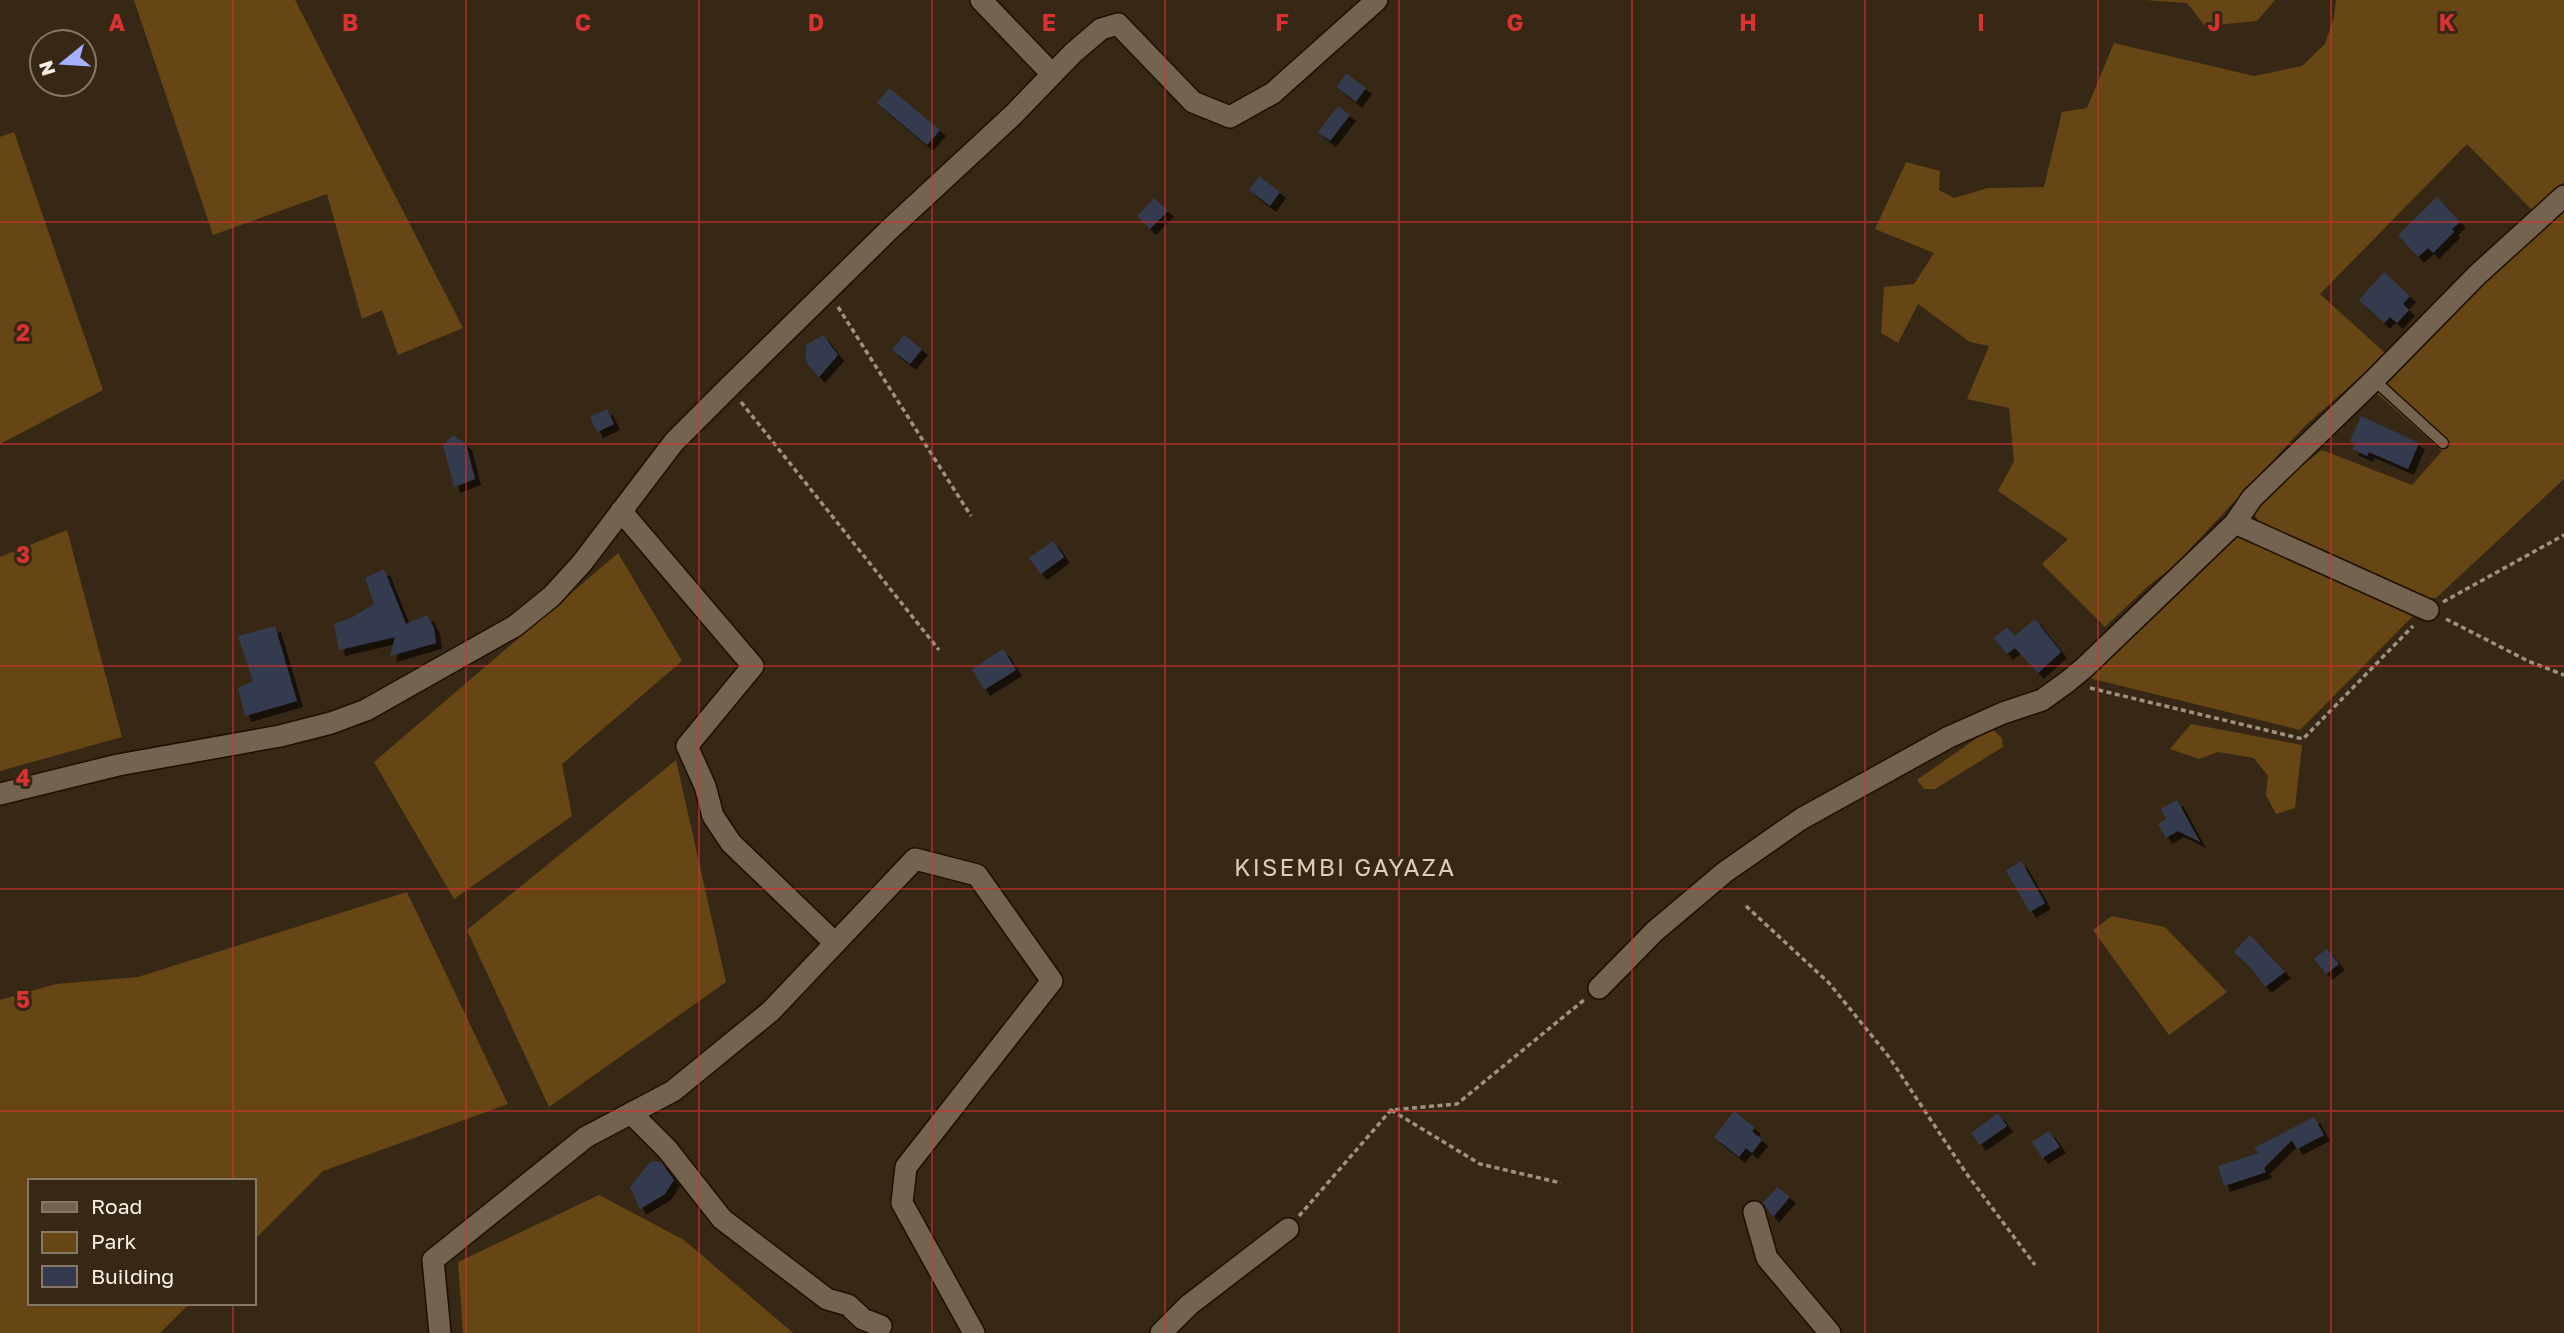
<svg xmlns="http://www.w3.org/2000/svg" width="2564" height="1333" font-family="'Golos Text',sans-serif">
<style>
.green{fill:#674615}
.building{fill:#363a4f;filter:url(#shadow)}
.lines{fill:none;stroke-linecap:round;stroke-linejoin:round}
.lane-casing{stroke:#1d1001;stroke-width:13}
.street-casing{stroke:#1d1001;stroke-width:24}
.path{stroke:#9e9284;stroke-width:3.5;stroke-dasharray:5 3.5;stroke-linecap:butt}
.lane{stroke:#74634f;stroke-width:10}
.street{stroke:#74634f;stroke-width:21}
.grid{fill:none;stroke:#d83232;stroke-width:2;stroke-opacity:0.55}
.labels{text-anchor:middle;stroke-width:6;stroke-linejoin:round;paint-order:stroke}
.quarter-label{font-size:24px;letter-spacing:2px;fill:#dfccb6;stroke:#362815}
.grid-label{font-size:23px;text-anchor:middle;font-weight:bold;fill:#d83232;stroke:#362815;stroke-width:6;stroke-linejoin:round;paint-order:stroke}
</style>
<defs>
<filter id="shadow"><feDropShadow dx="6" dy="6" stdDeviation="0" flood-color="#0009"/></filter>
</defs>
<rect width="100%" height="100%" fill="#362815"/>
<!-- green -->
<path class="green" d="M134,0H295L463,328L398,355L382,310L362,319L327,194L213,235Z
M2145,0H2275L2257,21L2205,26L2187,3Z
M2336,0H2564V182L2534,212L2467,144L2320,294L2386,354L2306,425L2174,566L2147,587L2105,627L2042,564L2068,539L1998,491L2014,461L2009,408L1967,399L1989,346L1970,342L1918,304L1898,343L1881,333L1884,287L1914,284L1934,253L1875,229L1906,162L1940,171L1939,190L1954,198L1988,188L2044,187L2062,112L2087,108L2114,43L2254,76L2302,66L2325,44L2334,17Z
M14,132L103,390L0,444V137Z
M2564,205V479L2436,598H2423L2261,525L2252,511L2255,501L2322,450L2412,485L2442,451L2374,391L2469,291Z
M67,530L122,737L0,771V557Z
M2237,533L2417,612L2300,730L2085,677Z
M618,553L682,661L562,764L572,816L454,899L374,762Z
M2191,724L2302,745L2295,808L2276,814L2266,795L2268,776L2254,758L2218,752L2199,759L2170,749Z
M1991,728L2002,738L2003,747L1935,789H1924L1917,780Z
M676,760L726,982L549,1107L467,930Z
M407,892L508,1104L323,1171L254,1240V1181H30V1303H190L160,1333H0V1000L56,984L138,977Z
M2112,916L2165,927L2227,992L2169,1035L2093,930Z
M599,1195L684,1240L793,1333H463L458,1262Z"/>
<!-- building -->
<path class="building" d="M1346,73L1366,88L1356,102L1337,87Z
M889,88L940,130L927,145L877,103Z
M1338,106L1350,115L1330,141L1318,132Z
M1259,176L1280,192L1270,206L1249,190Z
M2437,197L2460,222L2452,229L2454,232L2433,253L2428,248L2418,257L2398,235Z
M1154,198L1168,211L1150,229L1137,216Z
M2384,272L2410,296L2403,304L2409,310L2397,323L2390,317L2384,323L2359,300Z
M823,335L838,355L819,377L806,362V345Z
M904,335L922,349L910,364L892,350Z
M607,409L614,424L597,432L590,417Z
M2361,416L2419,443L2408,469L2369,452L2367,456L2352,449L2355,444L2350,441Z
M453,435L466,444L475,479L454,487L443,445Z
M1053,541L1064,557L1041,574L1029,558Z
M384,569L406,624L427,615L434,628L436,643L390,656L395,637L339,650L334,624L351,618L374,604L365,578Z
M2035,619L2061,652L2038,673L2015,648L2007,654L1994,638L2007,627L2015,636Z
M275,626L297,701L245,716L238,688L253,681L238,636Z
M1003,649L1016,670L984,690L972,669Z
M2177,800L2200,842L2178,831L2166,838L2158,824L2166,819L2161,809Z
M2021,861L2045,903L2030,912L2006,871Z
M2250,935L2285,972L2265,987L2252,969L2234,952Z
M2327,949L2339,964L2326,974L2314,958Z
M1734,1111L1755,1128L1752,1131L1762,1140L1752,1153L1746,1148L1739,1157L1714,1137Z
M1998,1113L2007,1126L1980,1145L1971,1133Z
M2314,1117L2324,1135L2297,1149L2292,1140L2264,1168L2266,1172L2224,1186L2218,1166L2259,1153L2254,1148Z
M2049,1131L2060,1147L2042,1158L2032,1142Z
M651,1161L661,1162L674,1180L665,1194L640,1209L630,1187Z
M1777,1187L1790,1197L1773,1217L1763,1203Z"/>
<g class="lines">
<defs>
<path id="lane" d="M2374,380L2443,443"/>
<path id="street" d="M981,0L1052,74
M621,511L753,666L687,746L705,786L713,816L731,843L835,943
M2235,523L2428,610
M0,794L118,765L280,736L331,723L366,710L515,626L552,596L582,563L674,442L729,387L891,228L1013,115L1073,53L1101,29L1118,24L1193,102L1230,117L1273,93L1377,0
M1599,988L1655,931L1725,872L1801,819L1949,737L2003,713L2042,700L2067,682L2084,668L2235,523L2252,498L2374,380L2477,275L2564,196
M631,1113L667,1149L722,1219L827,1299L848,1305L863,1319L881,1326
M1754,1212L1767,1258L1830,1333
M440,1333L433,1260L586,1137L673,1091L771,1011L915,859L977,875L1052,981L906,1167L902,1203L974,1333
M1161,1333L1189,1305L1288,1229"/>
</defs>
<!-- lane casing -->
<use href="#lane" class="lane-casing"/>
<!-- street casing -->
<use href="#street" class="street-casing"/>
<!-- path -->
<path class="path" d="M838,307L971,516
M741,402L939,650
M2443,602L2564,535
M2446,619L2528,661L2564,675
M2090,688L2303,739L2413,626
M1746,906L1829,983L1889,1057L1966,1173L2035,1265
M1391,1110L1480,1164L1561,1183
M1299,1216L1391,1110L1457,1104L1584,1000"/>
<!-- lane -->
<use href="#lane" class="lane"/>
<!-- street -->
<use href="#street" class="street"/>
</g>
<!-- grid -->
<path class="grid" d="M233,0V1181M466,0V1333M699,0V1333M932,0V1333M1165,0V1333M1399,0V1333M1632,0V1333M1865,0V1333M2098,0V1333M2331,0V1333M0,222H2564M0,444H2564M0,666H2564M0,889H2564M0,1111H2564M233,1303V1333"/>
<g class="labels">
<!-- quarter labels -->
<g class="quarter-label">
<text x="1345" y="876">KISEMBI GAYAZA</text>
</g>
</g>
<g class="grid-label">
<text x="117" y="31">A</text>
<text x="350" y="31">B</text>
<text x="583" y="31">C</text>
<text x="816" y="31">D</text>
<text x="1049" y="31">E</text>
<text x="1282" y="31">F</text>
<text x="1515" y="31">G</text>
<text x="1748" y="31">H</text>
<text x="1981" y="31">I</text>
<text x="2214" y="31">J</text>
<text x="2447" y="31">K</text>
<text x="23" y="341">2</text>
<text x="23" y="563">3</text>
<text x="23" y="786">4</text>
<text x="23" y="1008">5</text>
</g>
<!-- legend -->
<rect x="28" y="1179" width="228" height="126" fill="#362815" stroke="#857869" stroke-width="2"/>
<rect x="42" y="1202" width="35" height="10" fill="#74634f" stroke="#857869" stroke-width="2"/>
<text x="91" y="1214" font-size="21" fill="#fbf1e6">Road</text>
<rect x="42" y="1232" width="35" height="21" fill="#674615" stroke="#857869" stroke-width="2"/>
<text x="91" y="1249" font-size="21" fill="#fbf1e6">Park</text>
<rect x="42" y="1266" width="35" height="21" fill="#363a4f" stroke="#857869" stroke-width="2"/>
<text x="91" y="1284" font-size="21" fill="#fbf1e6">Building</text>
<!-- north arrow -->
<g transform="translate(63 63) rotate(252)"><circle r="33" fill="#362815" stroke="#857869" stroke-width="2"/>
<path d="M0-5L12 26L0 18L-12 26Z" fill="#a5b1fc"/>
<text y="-10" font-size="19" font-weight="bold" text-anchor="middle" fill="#fbf1e6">N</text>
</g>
</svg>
